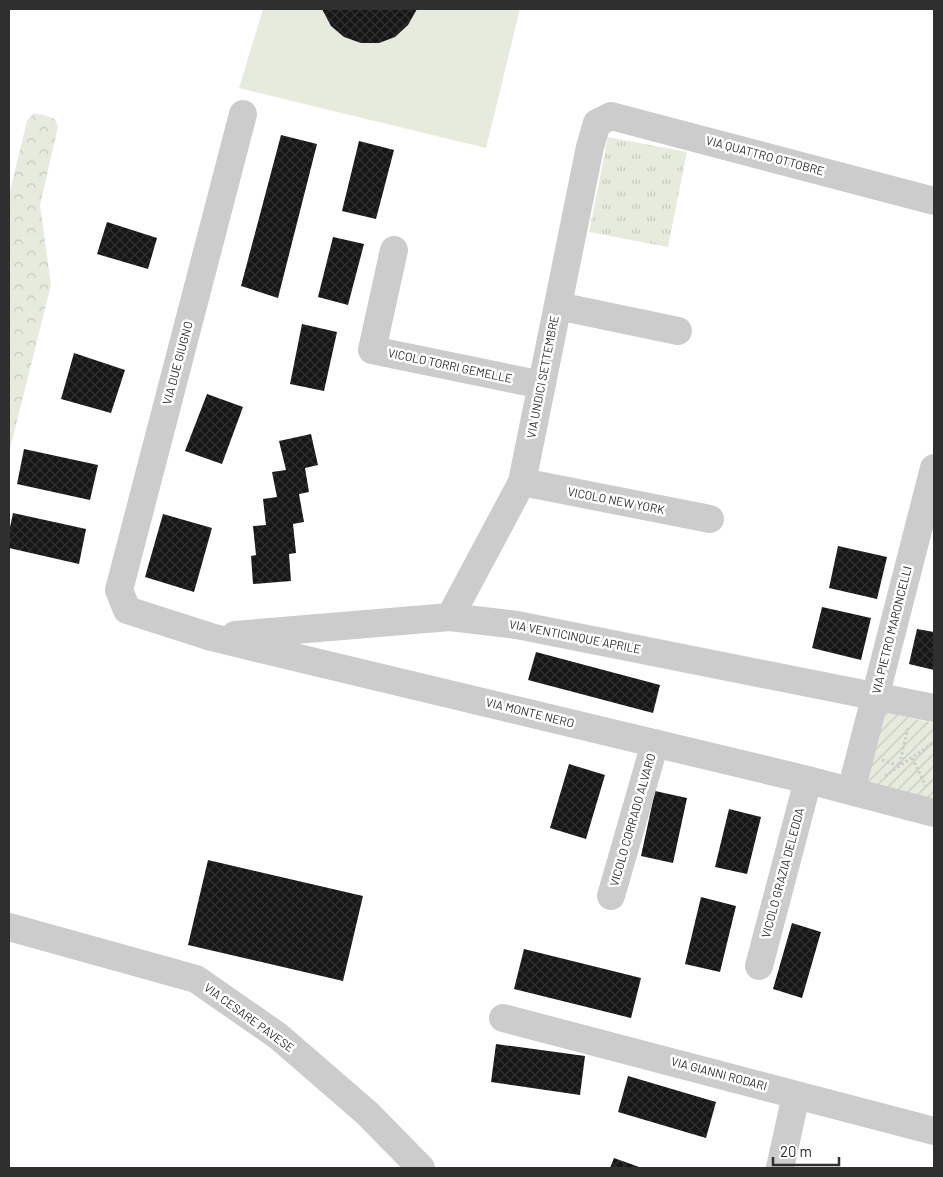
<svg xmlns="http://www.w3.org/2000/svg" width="943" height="1177" font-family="Barlow,sans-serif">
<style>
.grass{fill:#e7ebdd}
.forest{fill:url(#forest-crowns)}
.park{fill:url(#park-tufts)}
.garden{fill:url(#garden-furrows)}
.building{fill:url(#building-cross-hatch)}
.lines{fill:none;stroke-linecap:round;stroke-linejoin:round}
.path{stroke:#ccc;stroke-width:3;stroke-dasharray:2.5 2.5;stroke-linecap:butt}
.minor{stroke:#ccc;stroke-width:28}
.labels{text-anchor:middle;stroke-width:5;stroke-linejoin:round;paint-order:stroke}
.street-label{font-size:12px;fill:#2f2f2f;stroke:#fff}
</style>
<defs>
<pattern id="forest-crowns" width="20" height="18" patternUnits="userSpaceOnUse" patternTransform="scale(1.25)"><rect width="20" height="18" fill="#e7ebdd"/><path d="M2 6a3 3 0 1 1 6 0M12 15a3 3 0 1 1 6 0" fill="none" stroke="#c6cabe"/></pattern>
<pattern id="park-tufts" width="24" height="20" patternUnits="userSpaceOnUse" patternTransform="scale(1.25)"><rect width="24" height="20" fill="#e7ebdd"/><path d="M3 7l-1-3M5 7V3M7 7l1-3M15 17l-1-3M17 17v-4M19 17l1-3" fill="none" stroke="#c6cabe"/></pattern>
<pattern id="garden-furrows" width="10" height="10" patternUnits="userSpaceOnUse" patternTransform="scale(1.25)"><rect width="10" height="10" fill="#e7ebdd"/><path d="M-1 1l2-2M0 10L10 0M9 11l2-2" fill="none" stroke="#c6cabe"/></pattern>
<pattern id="building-cross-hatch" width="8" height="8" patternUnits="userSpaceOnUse" patternTransform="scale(1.25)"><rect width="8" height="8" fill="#161616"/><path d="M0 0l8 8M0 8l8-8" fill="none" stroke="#303030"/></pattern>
</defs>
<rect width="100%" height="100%" fill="#fff"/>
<!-- grass -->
<path class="grass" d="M263,9H520L486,148L239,88Z"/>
<!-- forest -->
<path class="forest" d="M34,113L44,115L55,119L58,127L40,205L51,285L9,453V195L27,121Z"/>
<!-- park -->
<path class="park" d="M608,137L687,152L668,247L589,232Z"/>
<!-- garden -->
<path class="garden" d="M885,712L934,723V807L864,789Z"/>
<!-- building -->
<path class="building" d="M322,9H417L408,25L395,37L379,43H361L344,37L331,26Z
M281,135L317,144L278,298L241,286Z
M359,141L394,150L376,219L342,211Z
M107,222L157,238L148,269L97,254Z
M333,237L364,244L348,305L318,297Z
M302,324L337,332L324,391L290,384Z
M74,353L125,370L111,413L61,399Z
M207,394L243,407L222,464L185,451Z
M311,434L318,465L305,468L309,492L299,494L304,522L293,524L296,553L289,554L291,581L253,584L251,556L256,555L253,526L266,525L263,499L277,497L272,472L286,470L279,441Z
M24,449L98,465L90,500L17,484Z
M13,513L86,529L79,564L9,548V532Z
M163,514L212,528L194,592L145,577Z
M838,546L887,557L877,599L829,588Z
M822,607L871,618L861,660L812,648Z
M917,629L934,632V670L909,664Z
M536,652L660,685L653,713L528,680Z
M569,764L605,775L586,839L550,828Z
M655,791L687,798L673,863L641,856Z
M729,809L761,817L747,874L715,867Z
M208,860L363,896L343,981L188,945Z
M701,897L736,906L720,972L685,964Z
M792,923L821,932L802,998L773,989Z
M524,949L641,978L631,1018L514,989Z
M496,1044L585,1056L580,1095L491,1082Z
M628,1076L716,1102L706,1138L618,1112Z
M614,1158L642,1168H610Z"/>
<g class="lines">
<!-- path -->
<path class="path" d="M912,758L926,786
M882,760L899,766L908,728
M885,776L934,742"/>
<!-- minor -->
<path class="minor" d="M243,114L119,590L127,610L211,637L808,780L934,813
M394,250L372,350L542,385
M558,306L678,331
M522,482L710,519
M450,617L522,482L590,147L597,123L611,116L934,201
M235,635L450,617L517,625L934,708
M851,791L934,468
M611,896L655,743
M9,927L196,979L278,1036L367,1113L421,1168
M759,966L808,780
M503,1018L934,1131
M780,1168L796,1095"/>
</g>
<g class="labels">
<!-- street labels -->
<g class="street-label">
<text transform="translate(765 156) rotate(15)" y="4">VIA QUATTRO OTTOBRE</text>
<text transform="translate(178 363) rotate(-75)" y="4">VIA DUE GIUGNO</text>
<text transform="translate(450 366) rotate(12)" y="4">VICOLO TORRI GEMELLE</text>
<text transform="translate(543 377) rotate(-79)" y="4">VIA UNDICI SETTEMBRE</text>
<text transform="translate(616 501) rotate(11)" y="4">VICOLO NEW YORK</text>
<text transform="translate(892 630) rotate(-76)" y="4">VIA PIETRO MARONCELLI</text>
<text transform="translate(575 637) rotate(11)" y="4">VIA VENTICINQUE APRILE</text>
<text transform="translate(530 713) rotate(14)" y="4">VIA MONTE NERO</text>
<text transform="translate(633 820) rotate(-74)" y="4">VICOLO CORRADO ALVARO</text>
<text transform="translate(783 873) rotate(-75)" y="4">VICOLO GRAZIA DELEDDA</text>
<text transform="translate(249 1018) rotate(36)" y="4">VIA CESARE PAVESE</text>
<text transform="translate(719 1074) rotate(15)" y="4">VIA GIANNI RODARI</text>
</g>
</g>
<!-- border -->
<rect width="943" height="1177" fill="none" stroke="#2f2f2f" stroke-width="20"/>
<!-- scale -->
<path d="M773 1157v8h66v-8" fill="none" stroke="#2f2f2f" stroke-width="2.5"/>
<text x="780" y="1157" font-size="15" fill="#2f2f2f" stroke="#ffffff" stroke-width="4" paint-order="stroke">20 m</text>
</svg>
